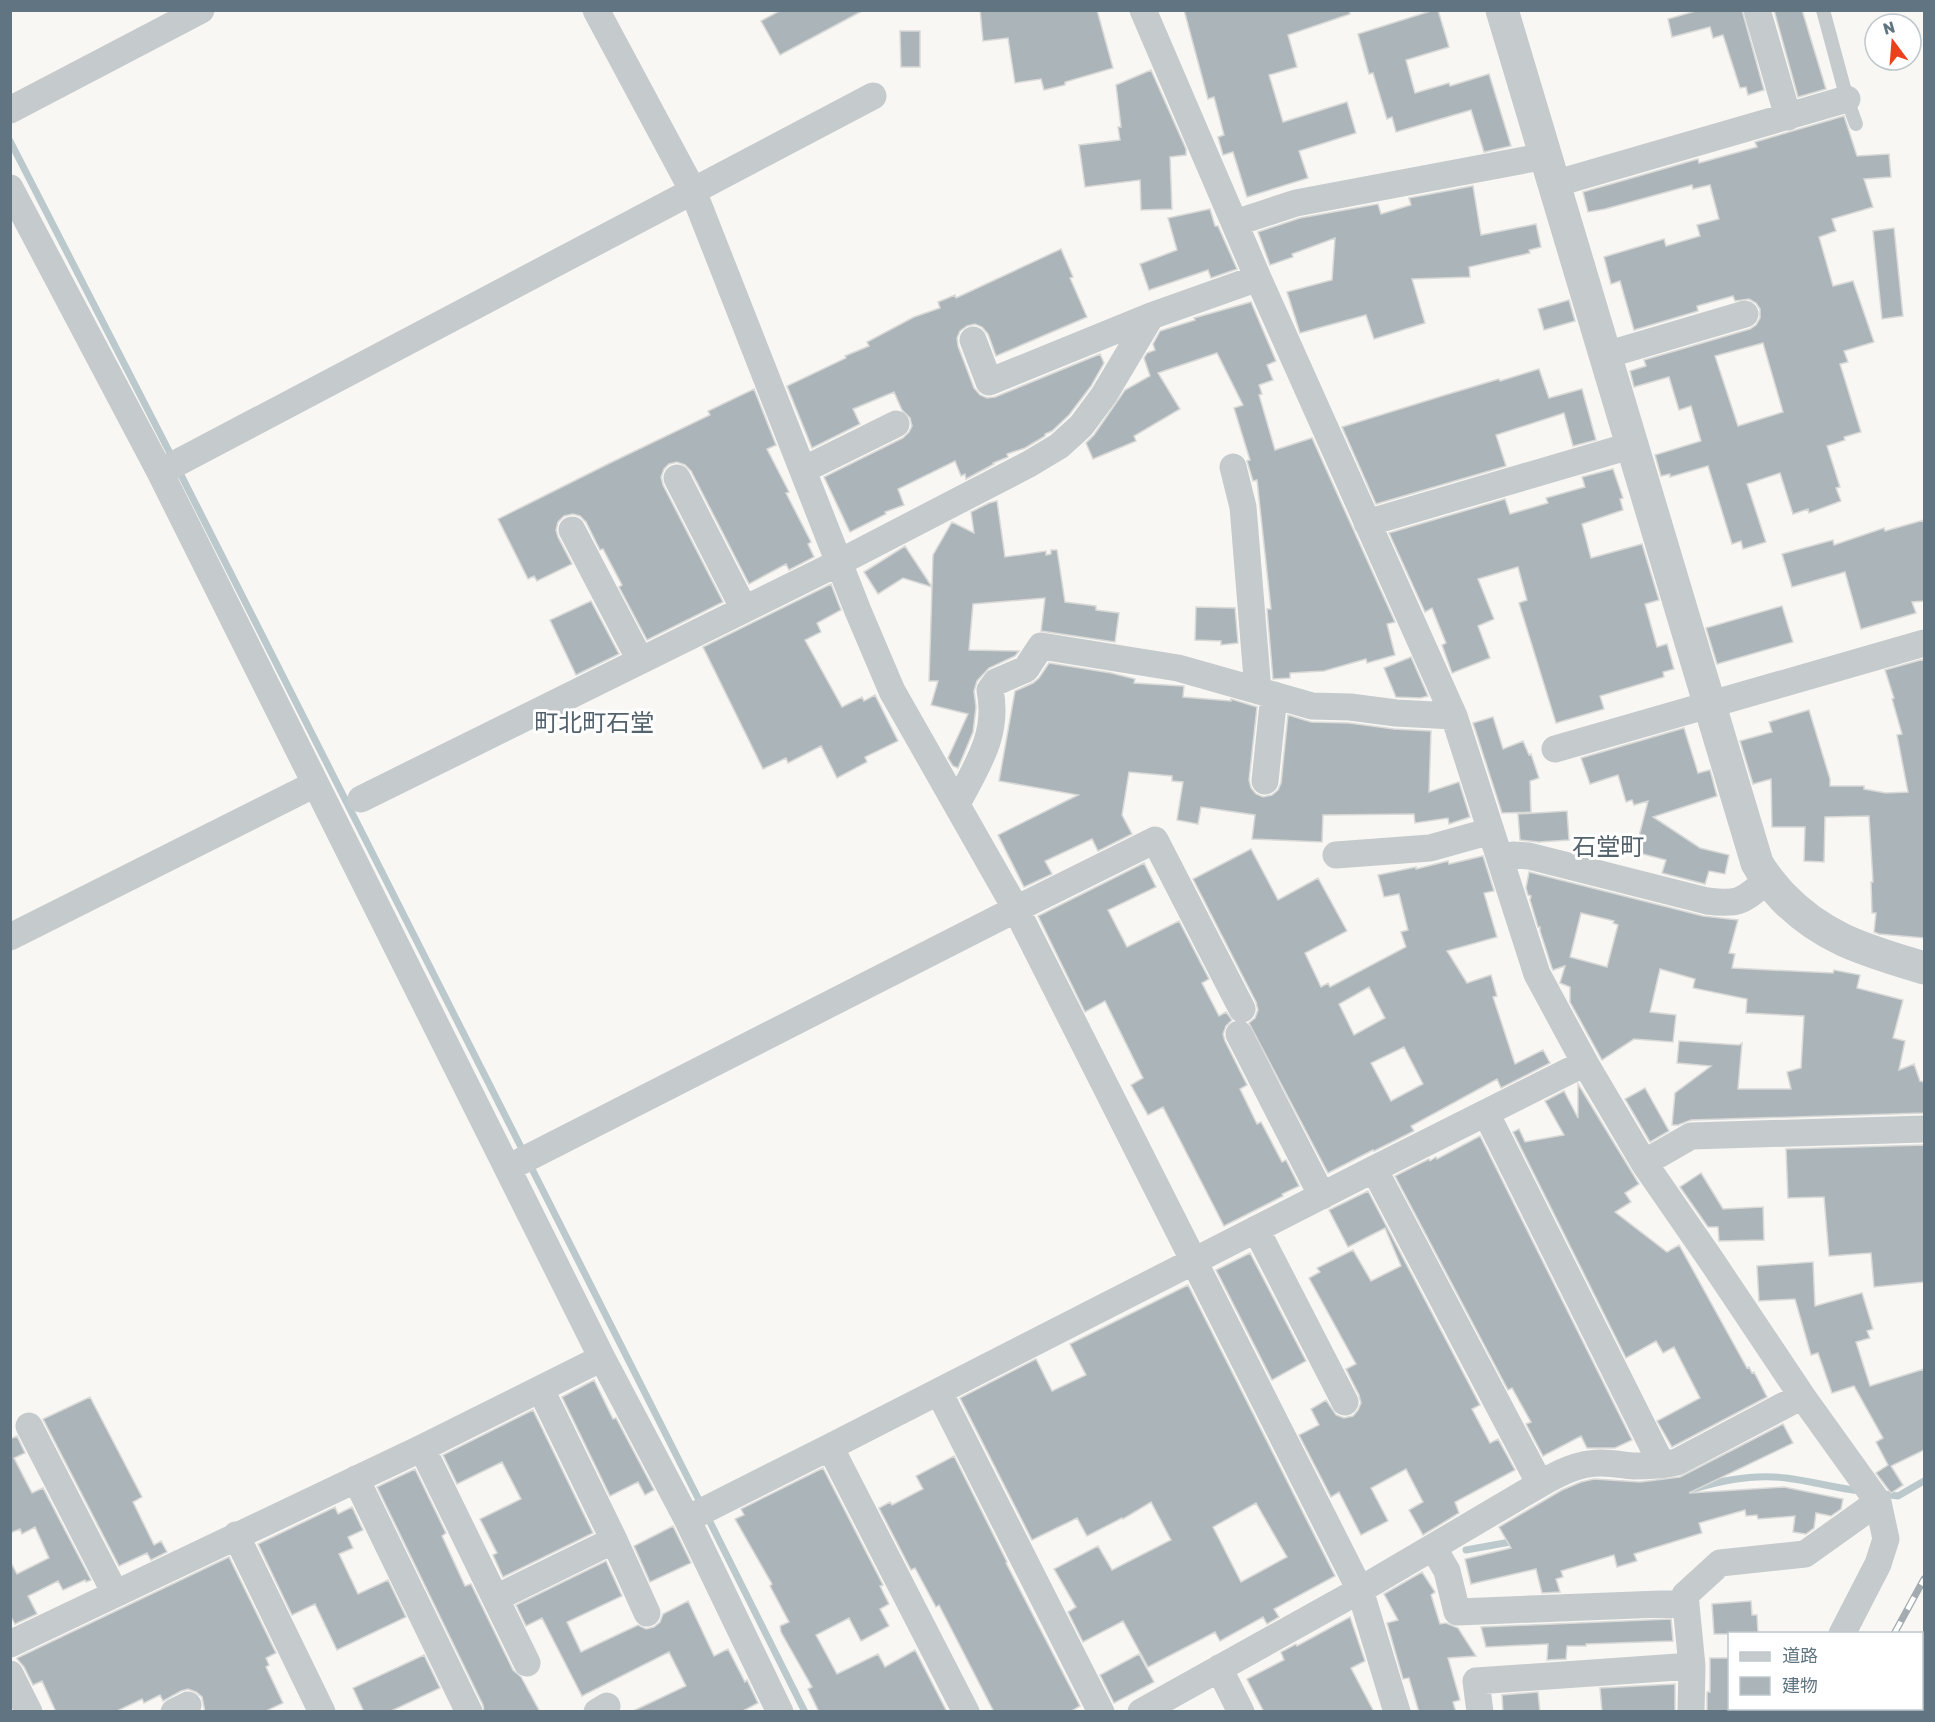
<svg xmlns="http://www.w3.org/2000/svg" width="1935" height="1722" font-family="Rubik,'Noto Sans JP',sans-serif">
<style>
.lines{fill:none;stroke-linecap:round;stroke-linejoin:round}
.stream{stroke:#bbc9cd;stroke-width:7}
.building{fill:#abb5b9;stroke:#d9d9d7;stroke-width:1.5;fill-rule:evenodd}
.service{stroke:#c5cacc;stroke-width:14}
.minor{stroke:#c5cacc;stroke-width:27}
.tertiary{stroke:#c5cacc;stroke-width:33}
.rail-casing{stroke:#a3abb0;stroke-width:7}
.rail{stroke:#fff;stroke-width:4.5;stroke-dasharray:14;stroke-linecap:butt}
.labels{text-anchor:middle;stroke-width:6;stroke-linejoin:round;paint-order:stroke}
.quarter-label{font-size:24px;fill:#53626c;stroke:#fff}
</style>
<rect width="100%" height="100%" fill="#f8f7f4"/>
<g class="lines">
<!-- stream -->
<path class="stream" d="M10,141L173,459
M178,469L524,1153
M529,1163L702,1506
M1694,1489C1723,1480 1756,1474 1786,1478C1811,1481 1835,1488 1860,1491
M1883,1494L1898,1496L1924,1481
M707,1516L805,1712
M1466,1550L1516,1541"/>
</g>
<!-- building -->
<path class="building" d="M781,10H864L780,55L761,21Z
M980,10H1097L1113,68L1065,82V85L1044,90L1041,79L1015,83L1008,38L983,41Z
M1184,10H1349L1350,14L1288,35L1297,67L1269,75L1283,122L1347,102L1356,133L1299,151L1308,178L1247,197L1233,152L1223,155L1218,137L1224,135L1214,97L1208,99Z
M1434,10H1438L1449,47L1406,60L1415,93L1449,83L1450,86L1489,74L1511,146L1484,152L1471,110L1396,132L1392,117L1387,119L1373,73L1369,74L1358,34Z
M1699,10H1742L1764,90L1748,95L1746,87L1740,88L1723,35L1713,38L1710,27L1672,37L1668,19Z
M1774,10H1802L1826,89L1798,97Z
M900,31H920V67H901Z
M1151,70L1186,149V155L1170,157L1172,209L1141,210L1140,180L1085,187L1079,145L1120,140L1118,127H1121L1116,85Z
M1844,116L1857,156L1889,154L1891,177L1864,179L1873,207L1832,219L1836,231L1819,237L1833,286L1853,281L1874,342L1844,351L1848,362L1840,364L1861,432L1844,437L1845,440L1827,446L1840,487L1836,488L1841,501L1809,513L1808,509L1793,514L1780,473L1747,484L1766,542L1743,549L1741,541L1732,544L1708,466L1670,477V474L1661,476L1655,455L1701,441L1691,406L1679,410L1669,377L1634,387L1630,371L1646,366L1644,360L1750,329L1756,325L1760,318V309L1756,303L1749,299L1735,301L1733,296L1697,306L1698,311L1634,330L1620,281L1611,284L1604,257L1664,239L1666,246L1700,236L1697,225L1719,219L1710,185L1693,189L1692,185L1605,209L1588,212L1583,192L1698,159L1699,163L1757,147L1755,142ZM1763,343L1783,412L1738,426L1715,356Z
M1473,186L1481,235L1536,224L1541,247L1529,250L1530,253L1469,267L1470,277L1412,279L1425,323L1374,339L1366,315L1300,333L1287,292L1332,280L1335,238L1292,254L1293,257L1270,265L1258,232L1300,218L1378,204L1381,214L1411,205L1409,198Z
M1210,209L1215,226H1218L1237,269L1211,278L1208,270L1149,290L1140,264L1177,250L1168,218Z
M1894,228L1903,316L1882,319L1873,231Z
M1061,249L1073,277L1070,278L1087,317L996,356L988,334L982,327L975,324L967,326L960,331L957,338L958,346L974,388L980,395L987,398L995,397L1100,354L1104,363L1091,386L1069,415L1052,431L1045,434V436L1025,448L1007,454L1008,457L993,463L994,464L966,479L965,474L961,476L955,461L898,489L904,505L885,512L886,514L850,532L824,477L903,438L909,432L912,426L910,418L902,410L894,392L853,409L860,424L812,448L787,386L846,358L845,356L869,346L867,342L914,317L940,308L938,302L955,295L956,298Z
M1569,300L1575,321L1544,330L1538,309Z
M1251,302L1276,361L1267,365L1273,380L1259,385L1262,394L1259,395L1275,450L1312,438L1395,622L1387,624L1395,655L1367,663L1366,659L1324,671L1290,673V678L1273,679L1267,609H1271L1257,480L1253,481L1247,461L1250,460L1234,408L1243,405L1217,353L1158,373L1180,409L1134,436L1136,441L1093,459L1086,443L1094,435L1125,390L1150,376L1144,358L1147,353L1155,350L1153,344L1160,331L1195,320L1194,318Z
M1539,369L1549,398L1582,389L1596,440L1573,446L1564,413L1496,435L1506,466L1376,504L1342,427L1442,396L1499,379L1500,381Z
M754,389L776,445L767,449L789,492L786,493L811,542L808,544L814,557L789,570L786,564L749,584L691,471L685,465L677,462L669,464L664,469L661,477L663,485L723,602L647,640L619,587L622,585L603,549L600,550L586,522L580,516L573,514L564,516L558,522L556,530L558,537L572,564L537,581L534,576L528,579L498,519L608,464L710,415L708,411Z
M1613,469L1623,498L1620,499L1623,510L1582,524L1591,558L1642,544L1659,600L1645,604L1657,647L1667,644L1674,669L1663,672L1664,677L1600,696L1604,709L1556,723L1519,603L1527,600L1518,567L1478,579L1494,619L1478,626L1490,658L1452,673L1442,645L1446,643L1432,608L1425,612L1389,533L1505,499L1510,514L1548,503L1546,498L1585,487L1582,477Z
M997,501L1005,557L1046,551V555L1051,554V550H1057L1065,602L1096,606V610L1119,613L1115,642L1041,631L1045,598L973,604L969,650L1019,651L1015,656L989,668L977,681L974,691L976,707L973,732L958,768L953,766L948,758L968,714L931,705L938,681H929L932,587L903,578L878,594L864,572L905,546L932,587L933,555L952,522L974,533L971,512L989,503Z
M1924,520V601L1912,602L1916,613L1861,629L1845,572L1792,587L1782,554L1833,540L1834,545L1884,528L1885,531Z
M831,584L841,610L817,623L821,632L805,640L842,707L862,697L864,701L875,695L898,741L865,757L867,762L837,778L821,746L788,763L786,758L763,769L703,647Z
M591,601L619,654L576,675L550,620Z
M1782,606L1793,642L1717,664L1706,628Z
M1196,607L1235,608L1238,643L1221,645V641L1195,640Z
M1411,657L1428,696L1420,698L1396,697L1384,668Z
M1924,659V938L1879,934L1874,932L1876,913H1872L1871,882H1873L1869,816L1825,817L1824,862L1804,861L1805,827H1772L1771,779L1753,784L1740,741L1772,732L1769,722L1809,710L1830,779V786H1864V789L1886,793L1908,792L1897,735L1902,734L1892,699L1894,698L1885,670Z
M1049,663L1111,673L1135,679L1134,683L1182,686H1184L1183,697L1231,701V699L1257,707L1249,780L1251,788L1256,794L1263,797L1272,795L1278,790L1281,783L1288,715L1311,722L1349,723L1394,729L1431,731L1429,792L1459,782L1470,817L1449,824L1448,818L1415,823L1414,814L1323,815L1322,842L1252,839L1255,815L1201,807L1198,824L1177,820L1183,782L1172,781V776L1129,772L1122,815L1132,834L1098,851L1092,839L1045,861L1052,874L1024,887L998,835L1078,795L999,781L1015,691L1033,683L1039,678Z
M1493,717L1503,749L1523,741L1529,755L1531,754L1539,778L1530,781L1531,812L1502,813L1473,723Z
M1684,728L1698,773L1710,770L1717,796L1653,817L1700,848L1729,855L1725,874L1709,871L1705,884L1662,873L1666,860L1635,852L1648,801L1634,805L1632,800L1626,802L1618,775L1590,784L1581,758Z
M1567,811L1569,840L1539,842L1520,840L1518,814Z
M1251,849L1278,900L1318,878L1347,931L1305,953L1321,987L1328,983L1330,987L1406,947L1401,932L1408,930L1399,894L1384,897L1378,875L1416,867V869L1448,861L1449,864L1483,856L1494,891L1484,893L1497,937L1447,951L1467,983L1491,975L1497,996L1493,997L1515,1064L1543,1050L1550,1063L1501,1088L1497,1079L1411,1126L1414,1131L1374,1151L1373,1150L1328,1173L1249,1023L1255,1018L1258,1010L1256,1002L1193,879ZM1369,987L1385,1018L1354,1035L1339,1004ZM1404,1047L1423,1084L1391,1101L1371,1063Z
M1144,863L1156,887L1108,910L1127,947L1179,921L1209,979L1202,983L1219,1016L1226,1012L1232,1020L1226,1026L1223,1034L1225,1041L1247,1085L1240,1089L1257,1124L1261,1122L1282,1162L1286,1160L1299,1186L1282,1194L1283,1196L1224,1226L1163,1107L1148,1115L1131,1085L1143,1078L1105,1001L1085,1012L1038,916Z
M1529,872L1703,916L1738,920L1729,953L1735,954L1732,968L1833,973L1834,970L1860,975L1857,988L1903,1000L1893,1038L1905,1041L1899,1070L1914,1064L1920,1081L1924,1082V1113L1691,1120L1678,1125H1672L1675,1093L1711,1066L1677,1063L1679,1041L1739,1045L1742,1043L1738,1089H1791L1787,1072L1801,1068L1804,1016L1746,1013L1747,999L1693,988L1695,979L1660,969L1650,1012L1676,1015L1673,1042L1634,1039L1602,1060L1570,1002V987L1560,983L1565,966L1553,970L1552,968L1540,931V927H1538L1530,900L1531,896L1528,895L1526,888ZM1581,913L1614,921L1613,923L1618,925L1607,967L1570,957Z
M1578,1084L1639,1184L1625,1193L1631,1202L1615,1212L1667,1252L1679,1245L1747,1368L1749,1367L1752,1373L1754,1372L1767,1397L1672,1447L1657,1421L1700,1398L1674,1347L1663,1353L1656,1341L1626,1358L1513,1132L1519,1129L1525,1142L1564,1135L1545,1101L1564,1091L1578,1118Z
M1645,1088L1669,1131L1650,1142L1625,1099Z
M1480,1136L1632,1440L1615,1448H1587L1581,1436L1543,1456L1526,1424L1531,1422L1512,1388L1508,1390L1395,1176L1429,1159L1430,1161L1436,1157L1437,1159Z
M1924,1145V1282L1874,1287L1871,1253L1829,1256L1824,1197L1788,1198L1786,1149Z
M1701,1173L1723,1209L1763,1207L1764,1240L1719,1241L1718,1227H1708L1680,1187Z
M1368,1191L1480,1405L1472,1409L1490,1443L1498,1439L1515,1470L1455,1502L1459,1513L1423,1535L1409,1510L1423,1502L1406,1469L1371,1488L1388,1521L1361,1535L1339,1492L1331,1497L1299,1435L1319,1425L1311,1409L1326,1400L1336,1415L1344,1418L1353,1416L1358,1410L1361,1403L1359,1395L1346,1369L1356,1364L1309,1278L1320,1272L1317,1268L1353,1250L1371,1281L1401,1266L1385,1228L1348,1247L1329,1210Z
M1250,1253L1306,1361L1272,1380L1216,1270Z
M1813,1262L1815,1306L1862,1293L1873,1329L1867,1331L1870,1338L1856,1342L1870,1386L1924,1369V1450L1891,1466L1903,1485L1891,1493L1876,1473L1888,1465L1876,1442L1883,1438L1854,1386L1832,1393L1818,1353L1811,1355L1795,1299L1759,1301L1757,1266Z
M1188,1285L1335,1576L1274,1609L1279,1617L1267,1624L1263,1617L1220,1641L1215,1632L1148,1667L1123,1621L1083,1642L1068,1612L1076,1607L1054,1569L1098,1546L1112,1570L1171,1540L1151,1502L1123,1519L1122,1518L1087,1536L1077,1518L1032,1540L960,1398L1036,1359L1052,1391L1086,1375L1070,1344ZM1256,1503L1287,1557L1241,1582L1213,1527Z
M594,1380L613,1419L616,1418L654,1490L645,1495L638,1482L610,1496L562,1397Z
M90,1397L142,1497L133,1502L154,1545L161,1541L167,1552L151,1560L147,1553L119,1566L43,1419Z
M533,1410L593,1533L503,1577L493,1555L497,1553L480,1519L521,1499L502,1462L457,1484L443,1455Z
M1783,1424L1793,1443L1689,1493L1784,1487L1843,1499L1841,1509L1831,1516L1816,1513L1814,1528L1806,1534L1793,1532L1795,1516L1758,1519L1757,1515L1746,1516L1745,1510L1699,1523L1702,1533L1634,1554L1637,1561L1617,1567L1614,1555L1561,1571L1563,1577L1556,1579L1560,1592L1542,1593L1536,1569L1471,1584L1465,1559L1511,1548L1499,1527L1562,1490L1581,1482L1594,1479L1640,1482L1680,1477Z
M17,1436L25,1453L14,1458L32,1493L43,1488L91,1580L86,1582L85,1580L63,1590L58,1581L28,1596L37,1614L15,1624L10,1615V1561L17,1574L49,1558L35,1527L22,1534L20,1529L10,1533V1439Z
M954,1456L1007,1562L1006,1563L1080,1706L1070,1712H994L939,1605L936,1607L915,1568L911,1570L879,1508L890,1502L892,1505L923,1489L916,1476Z
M823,1468L883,1585L880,1586L889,1604L880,1609L889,1626L861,1641L849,1618L816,1635L837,1674L878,1654L885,1667L915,1650L947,1712H819L808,1689L812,1687L781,1632L780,1626L789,1622L770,1586L772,1584L735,1519L744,1515L741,1509Z
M415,1469L446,1533L442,1536L465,1586L471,1584L513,1670L521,1677L540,1712H484L483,1705L377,1487Z
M335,1507L338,1514L352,1507L363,1530L348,1537L353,1548L339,1554L358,1594L388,1580L406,1617L337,1650L315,1604L292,1615L258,1544Z
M673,1526L691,1563L650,1582L634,1546Z
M229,1557L276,1653L266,1658L269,1665L266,1667L283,1703L264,1712H205L202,1697L196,1692L188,1689L181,1691L163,1701L160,1695L144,1703L142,1699L115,1712H56L42,1681L33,1685L24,1667L18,1660L17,1658Z
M606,1561L622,1596L567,1622L581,1652L638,1625L646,1629L654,1627L660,1622L663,1614L688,1601L714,1656L728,1649L745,1682L747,1680L758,1703L741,1712H631L686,1686L669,1652L582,1696L542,1618L526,1626L516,1605Z
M1422,1572L1435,1592L1431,1595L1440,1624L1446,1623L1458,1628L1476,1656L1448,1658L1460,1700L1453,1702L1456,1712H1419L1409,1678L1403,1679L1387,1623L1398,1620L1384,1594Z
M1751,1601L1752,1615H1757L1758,1634H1714L1712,1604Z
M1350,1617L1365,1661L1351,1668L1374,1712H1264L1247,1679L1284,1660L1281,1652L1296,1644L1297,1646Z
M1671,1619L1673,1641L1586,1644V1646H1567L1566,1659L1547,1660L1548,1644L1486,1647L1481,1627Z
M1139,1654L1154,1682L1114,1703L1100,1675Z
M424,1655L440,1688L389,1712H364L353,1688Z
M1710,1658H1730V1712H1707V1692H1710Z
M1675,1684V1712H1602L1600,1688Z
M1538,1692L1540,1712H1503L1502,1695Z"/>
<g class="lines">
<!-- service -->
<path class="service" d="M1823,10L1847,99L1856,124"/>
<!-- minor -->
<path class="minor" d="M596,10L693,191L858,611L892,691L1016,909L1360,1590L1397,1712
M1143,10L1258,278L1454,716L1537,974L1585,1063L1644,1163L1711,1260L1802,1396L1878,1502L1886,1539L1878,1564L1842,1634
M1757,10L1788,117
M10,110L201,10
M1554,184L1847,99
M10,188L160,472L602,1358L687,1519L780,1712
M1235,223L1296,203L1546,156
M973,340L989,382L1151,316
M1606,355L1745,314
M1233,467L1243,507L1258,691
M803,470L896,424
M160,472L873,96
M677,478L744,609
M1367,523L1633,445
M572,530L640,660
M1555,749L1924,643
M1265,781L1274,695
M361,799L840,562L1029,464L1059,446L1081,426L1104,395L1151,316L1258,278
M957,804C977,765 999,735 990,690L996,682L1026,669L1041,646L1178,668L1312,706L1350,707L1396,713L1454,716
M1336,855L1430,848L1491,831
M1500,859L1513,855L1529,856L1707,901C1741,905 1742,901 1768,880
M10,937L315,784
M1239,1034L1322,1196
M1486,1113L1662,1465
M1644,1163L1691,1136L1924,1129
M508,1168L1016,909L1155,840L1242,1009
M1256,1229L1345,1402
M541,1390L614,1540L647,1613
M939,1392L1101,1712
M29,1426L115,1593
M422,1448L527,1663
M356,1479L469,1712
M1540,1484C1559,1473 1578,1463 1601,1463C1612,1463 1623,1465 1634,1466C1649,1466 1663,1465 1677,1462L1802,1396
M687,1519L830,1447
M236,1535L322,1712
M1433,1547L1447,1571L1457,1612L1686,1603
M496,1598L614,1540
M10,1644L422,1448L602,1358
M1219,1668L1241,1712
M10,1674L29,1712
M174,1712L188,1705
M597,1712L607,1706
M966,1712L830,1447L1374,1169L1585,1063
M1141,1712L1360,1590L1540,1484L1374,1169
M1480,1712L1476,1681L1692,1666
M1691,1712L1692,1666L1685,1595L1720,1563L1805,1554L1878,1502
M1796,1712L1798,1708"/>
<!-- tertiary -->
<path class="tertiary" d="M1502,10L1757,863C1764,876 1773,886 1782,896C1824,940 1869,951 1924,968"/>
<defs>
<path id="rail" d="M1894,1634L1924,1579
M1847,1712L1849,1708"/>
</defs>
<!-- rail casing -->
<use href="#rail" class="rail-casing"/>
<!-- rail -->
<use href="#rail" class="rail"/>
</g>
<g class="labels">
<!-- quarter labels -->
<g class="quarter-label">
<text x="594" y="731">町北町石堂</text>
<text x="1608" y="855">石堂町</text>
</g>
</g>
<!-- border -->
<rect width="1935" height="1722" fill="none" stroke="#607581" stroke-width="24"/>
<!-- legend -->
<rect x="1728" y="1632" width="195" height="78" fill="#ffffff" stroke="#bfc8cd" stroke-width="1.5"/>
<rect x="1740" y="1652" width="30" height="9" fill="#c5cacc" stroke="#bfc8cd" stroke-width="1.5"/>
<text x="1782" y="1662" font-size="18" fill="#607581">道路</text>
<rect x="1740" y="1677" width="30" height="18" fill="#abb5b9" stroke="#bfc8cd" stroke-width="1.5"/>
<text x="1782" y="1692" font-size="18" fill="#607581">建物</text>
<!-- north arrow -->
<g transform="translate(1893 42) rotate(344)"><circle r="28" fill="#ffffff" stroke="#bfc8cd" stroke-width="1.5"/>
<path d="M0-4.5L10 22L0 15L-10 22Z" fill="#ee3f1d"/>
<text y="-9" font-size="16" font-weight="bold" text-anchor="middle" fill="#607581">N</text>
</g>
</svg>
